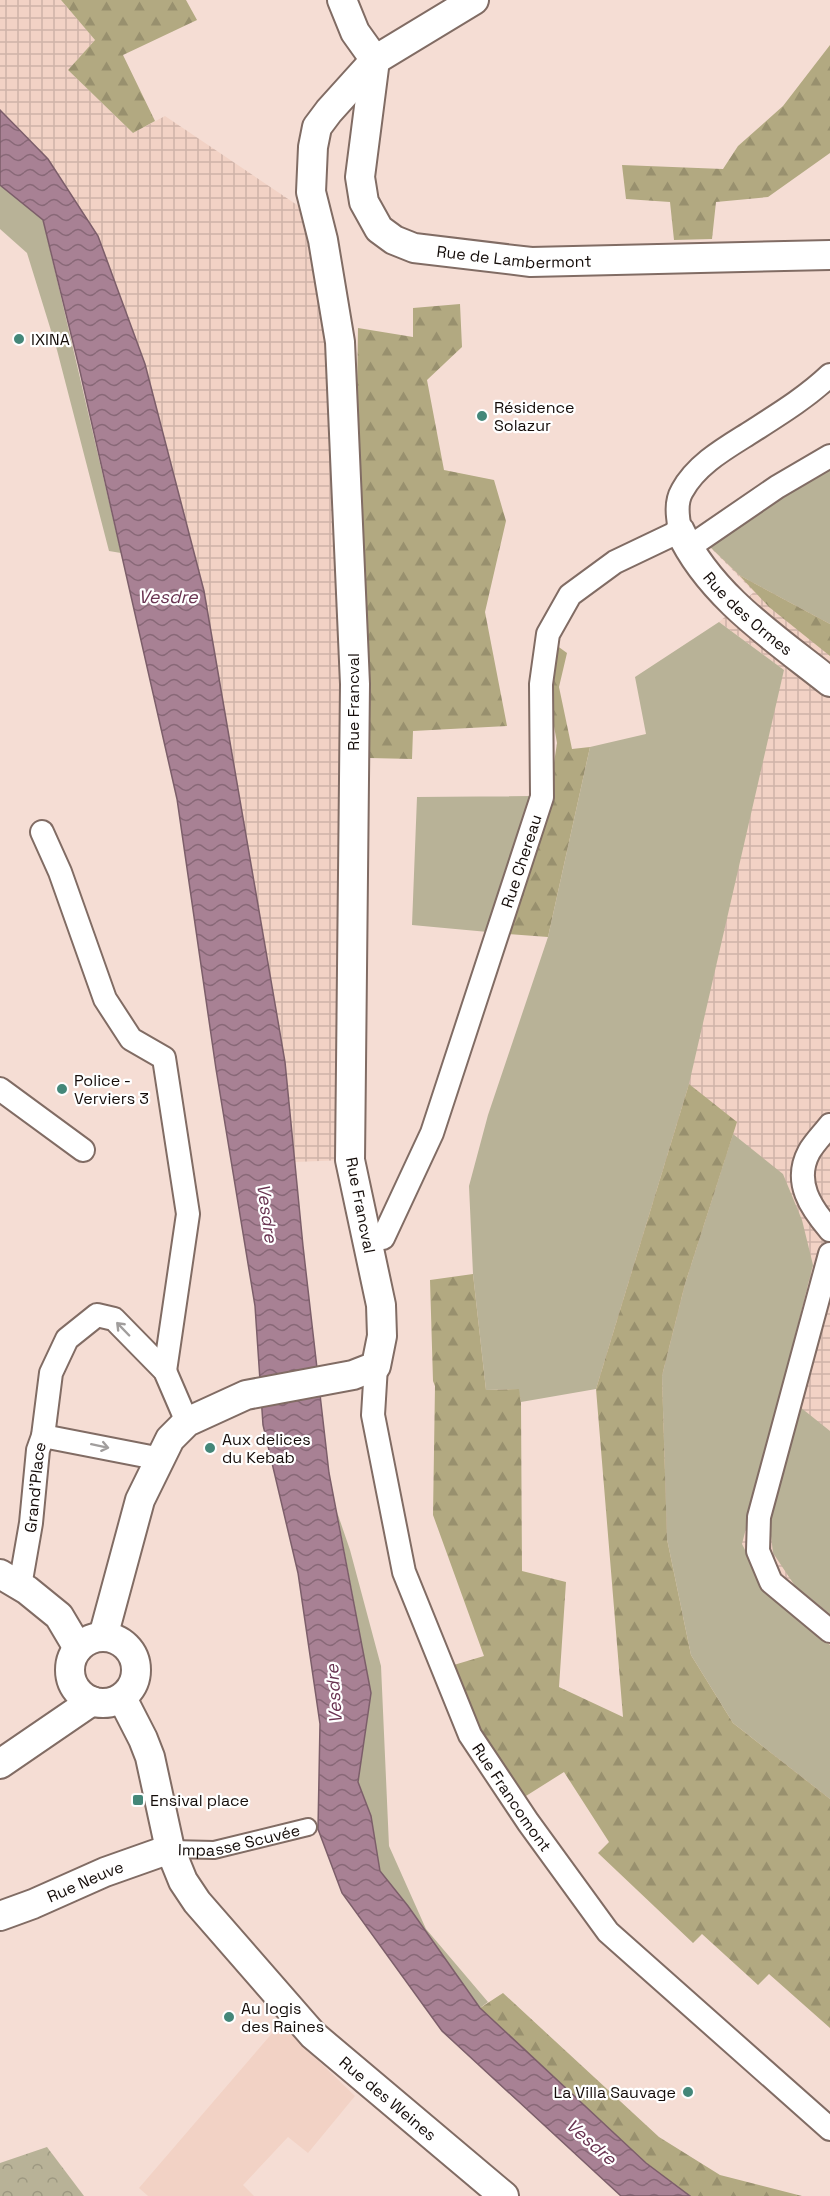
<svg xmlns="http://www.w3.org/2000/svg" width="830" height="2196" font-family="'Space Grotesk',sans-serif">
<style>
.built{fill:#f2d2c5}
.industrial{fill:url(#industrial-grid)}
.grass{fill:#b8b297}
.forest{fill:url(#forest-firs)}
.park{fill:url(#park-crowns)}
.water{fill:url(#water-waves);stroke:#7c5e6a;stroke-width:1.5}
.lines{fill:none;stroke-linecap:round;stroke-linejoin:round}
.pedestrian-casing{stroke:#816c64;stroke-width:20}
.minor-casing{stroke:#816c64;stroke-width:26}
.tertiary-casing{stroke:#816c64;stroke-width:32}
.pedestrian{stroke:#fff;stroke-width:16}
.minor{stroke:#fff;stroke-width:22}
.tertiary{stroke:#fff;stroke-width:28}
.oneway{stroke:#a19e9d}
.poi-dot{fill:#448779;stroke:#fff;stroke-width:2}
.labels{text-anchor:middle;stroke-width:4.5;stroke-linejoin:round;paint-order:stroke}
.street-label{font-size:16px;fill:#140c09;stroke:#fff}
.poi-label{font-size:16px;fill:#140c09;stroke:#fff;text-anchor:start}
.water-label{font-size:18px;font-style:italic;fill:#6a3452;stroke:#fff}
</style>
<defs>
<pattern id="industrial-grid" width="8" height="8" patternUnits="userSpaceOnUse" patternTransform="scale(1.5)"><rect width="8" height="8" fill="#f2d2c5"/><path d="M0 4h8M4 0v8" fill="none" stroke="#cfb3a8"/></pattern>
<pattern id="forest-firs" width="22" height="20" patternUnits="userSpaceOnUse" patternTransform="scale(1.5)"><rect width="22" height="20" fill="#b2a981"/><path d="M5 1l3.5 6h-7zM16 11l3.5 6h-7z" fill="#98906e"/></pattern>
<pattern id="park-crowns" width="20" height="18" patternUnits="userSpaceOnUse" patternTransform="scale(1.5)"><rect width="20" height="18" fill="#b8b297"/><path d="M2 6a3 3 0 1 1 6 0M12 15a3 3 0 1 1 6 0" fill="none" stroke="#9d9881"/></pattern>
<pattern id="water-waves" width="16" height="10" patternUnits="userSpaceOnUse" patternTransform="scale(1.5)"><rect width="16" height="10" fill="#a88194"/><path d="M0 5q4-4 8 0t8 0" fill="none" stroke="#886877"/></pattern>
</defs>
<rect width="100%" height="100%" fill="#f5ddd4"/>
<!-- built -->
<path class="built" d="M280,2024L355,2096L308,2153L288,2137L243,2185L254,2196H148L139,2188Z"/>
<!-- industrial -->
<path class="industrial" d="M0,0H61L95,40L68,70L133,133L165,116L303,209L329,324L339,449L345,1160L295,1162L285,1062L204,591L145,364L98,236L48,159L0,110Z
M830,467V1880L596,1389L784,670L719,622L754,592L705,542Z"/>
<!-- grass -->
<path class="grass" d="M0,185L43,220L121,553L109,551L57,350L27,253L0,229Z
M830,467V624L739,575L705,542Z
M719,622L784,670L689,1084L596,1389L521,1402L518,1389L486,1390L473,1274L469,1186L488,1115L548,937L590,747L646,734L635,677Z
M532,796L488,932L412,925L417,797Z
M733,1134L783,1174L802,1220L813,1265L742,1544L767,1593L830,1645V1799L733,1723L691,1655L667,1539L662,1376L685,1284Z
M800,1407L830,1431V1614L795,1586L773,1553L769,1519Z
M337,1512L350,1550L381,1666L389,1846L426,1929L488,2002L480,2008L408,1906L380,1871L371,1816L358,1782L371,1693Z"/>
<!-- forest -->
<path class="forest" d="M61,0H186L197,20L123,55L155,121L133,133L68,70L95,40Z
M830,45V153L768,197L716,202L712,239L674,240L670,202L626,199L622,165L723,169L738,146L783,106Z
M460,304L462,347L427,380L444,470L494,480L506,521L485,612L507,726L413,731L412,759L369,758L366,597L357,390L358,328L413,337V308Z
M739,575L830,624V656L769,607Z
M556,645L567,653L559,687L572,749L590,747L548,937L507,934L545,822L557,743L547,687Z
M689,1084L737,1122L685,1284L662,1376L667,1539L691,1655L733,1723L830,1799V2028L769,1974L758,1985L702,1934L693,1943L598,1853L609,1842L564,1772L518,1801L478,1732L447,1667L484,1656L433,1515L435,1386L433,1381L430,1280L473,1274L486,1390L519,1389L521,1403L522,1571L566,1582L559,1687L623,1717L596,1389Z
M503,1993L659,2137L720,2175L802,2196H690L646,2163L480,2008Z"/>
<!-- park -->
<path class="park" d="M47,2147L84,2196H0V2163Z"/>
<!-- water -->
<path class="water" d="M0,110L48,159L98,236L145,364L204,591L285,1062L303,1246L329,1473L371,1693L358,1782L371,1816L380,1871L408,1906L480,2008L646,2163L690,2196H621L442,2031L342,1893L318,1829L320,1724L298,1573L263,1425L255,1306L216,1069L177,799L79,367L43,220L0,185Z"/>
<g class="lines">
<defs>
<g id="pedestrian">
<path id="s1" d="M170,1849L214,1850L308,1827"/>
</g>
<g id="minor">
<path d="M688,548L777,487L830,456"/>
<path d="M42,832L60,872L105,999L131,1039L164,1058L188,1214L165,1371"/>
<path d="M0,1089L83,1150"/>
<path d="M830,1125C823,1134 814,1143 809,1152C793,1182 811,1208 830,1230"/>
<path id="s2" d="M383,1238L432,1133L542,797L541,684L548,634L570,595L615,562L680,531C678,518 675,503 682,491C696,465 724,449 748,434C776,416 806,398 830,375"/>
<path d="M830,1254L759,1517L758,1551L771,1582L830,1631"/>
<path id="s3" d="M376,1366L373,1415L404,1572L470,1735L528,1822L608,1932L830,2129"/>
<path d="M43,1436L161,1459"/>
<path id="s4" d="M20,1586L31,1523L38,1450L43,1436L51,1373L67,1339L97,1315L114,1319L165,1371L187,1422"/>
</g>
<g id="tertiary">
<path d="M342,0L355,32L375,60"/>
<path id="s5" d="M375,60L360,177L364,202L379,229L394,240L414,248L531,262L830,255"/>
<path id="s6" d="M680,531C710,596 776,639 830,682"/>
<path d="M0,1574L27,1590L59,1616L78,1648"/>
<path d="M103,1637L140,1500L170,1439L187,1422L246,1395L353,1375L376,1366L382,1336L381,1305L350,1160L355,684L340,342L323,240L311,192L313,147L317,127L329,111L375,60L474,0"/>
<circle cx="103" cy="1670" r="33"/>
<path id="s7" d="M122,1698L143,1739L150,1757L170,1849L183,1881L197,1902L313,2035L504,2196"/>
<path d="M0,1764L92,1701"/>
<path id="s8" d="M0,1916L33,1904L105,1872L170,1849"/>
</g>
</defs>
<!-- pedestrian casing -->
<use href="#pedestrian" class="pedestrian-casing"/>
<!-- minor casing -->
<use href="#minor" class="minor-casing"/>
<!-- tertiary casing -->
<use href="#tertiary" class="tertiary-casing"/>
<!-- pedestrian -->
<use href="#pedestrian" class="pedestrian"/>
<!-- minor -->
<use href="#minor" class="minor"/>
<!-- tertiary -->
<use href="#tertiary" class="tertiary"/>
</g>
<!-- one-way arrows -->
<defs><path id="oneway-shaft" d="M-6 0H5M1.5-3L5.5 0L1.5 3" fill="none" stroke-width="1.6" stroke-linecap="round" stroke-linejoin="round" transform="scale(1.5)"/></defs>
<g class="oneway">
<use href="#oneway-shaft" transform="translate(123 1329) rotate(-134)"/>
<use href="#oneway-shaft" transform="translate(100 1446) rotate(12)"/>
</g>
<!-- markers -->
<g class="poi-dot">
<circle cx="19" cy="339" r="6"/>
<circle cx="482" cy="416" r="6"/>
<circle cx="62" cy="1089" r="6"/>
<circle cx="210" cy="1448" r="6"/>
<rect x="132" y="1794" width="12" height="12" rx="3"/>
<circle cx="229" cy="2017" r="6"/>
<circle cx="688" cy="2092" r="6"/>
</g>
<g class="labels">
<!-- street labels -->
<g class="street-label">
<text dy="6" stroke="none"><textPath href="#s5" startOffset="315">Rue de Lambermont</textPath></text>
<text dy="6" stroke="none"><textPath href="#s6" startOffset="108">Rue des Ormes</textPath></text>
<text transform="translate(353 702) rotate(-90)" y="6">Rue Francval</text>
<text dy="6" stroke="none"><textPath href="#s2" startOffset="402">Rue Chereau</textPath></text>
<text transform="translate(361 1205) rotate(79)" y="6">Rue Francval</text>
<text dy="6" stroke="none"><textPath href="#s4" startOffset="100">Grand'Place</textPath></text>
<text dy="6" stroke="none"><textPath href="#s3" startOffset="460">Rue Francomont</textPath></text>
<text dy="6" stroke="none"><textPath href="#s1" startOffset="70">Impasse Scuvée</textPath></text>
<text dy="6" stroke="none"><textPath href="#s8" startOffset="92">Rue Neuve</textPath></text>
<text dy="6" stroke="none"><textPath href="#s7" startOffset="494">Rue des Weines</textPath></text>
</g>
<!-- poi labels -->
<g class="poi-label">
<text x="31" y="345">IXINA</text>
<text x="494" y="413">Résidence<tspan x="494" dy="18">Solazur</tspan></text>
<text x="74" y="1086">Police -<tspan x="74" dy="18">Verviers 3</tspan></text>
<text x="222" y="1445">Aux delices<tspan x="222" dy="18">du Kebab</tspan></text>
<text x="150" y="1806">Ensival place</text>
<text x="241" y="2014">Au logis<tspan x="241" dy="18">des Raines</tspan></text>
<text x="676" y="2098" text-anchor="end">La Villa Sauvage</text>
</g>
<!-- water labels -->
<g class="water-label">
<text x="168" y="603">Vesdre</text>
<text transform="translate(267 1213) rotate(82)" y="6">Vesdre</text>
<text transform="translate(334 1694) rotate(-94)" y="6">Vesdre</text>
<text transform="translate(591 2142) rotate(41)" y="6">Vesdre</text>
</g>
</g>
</svg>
